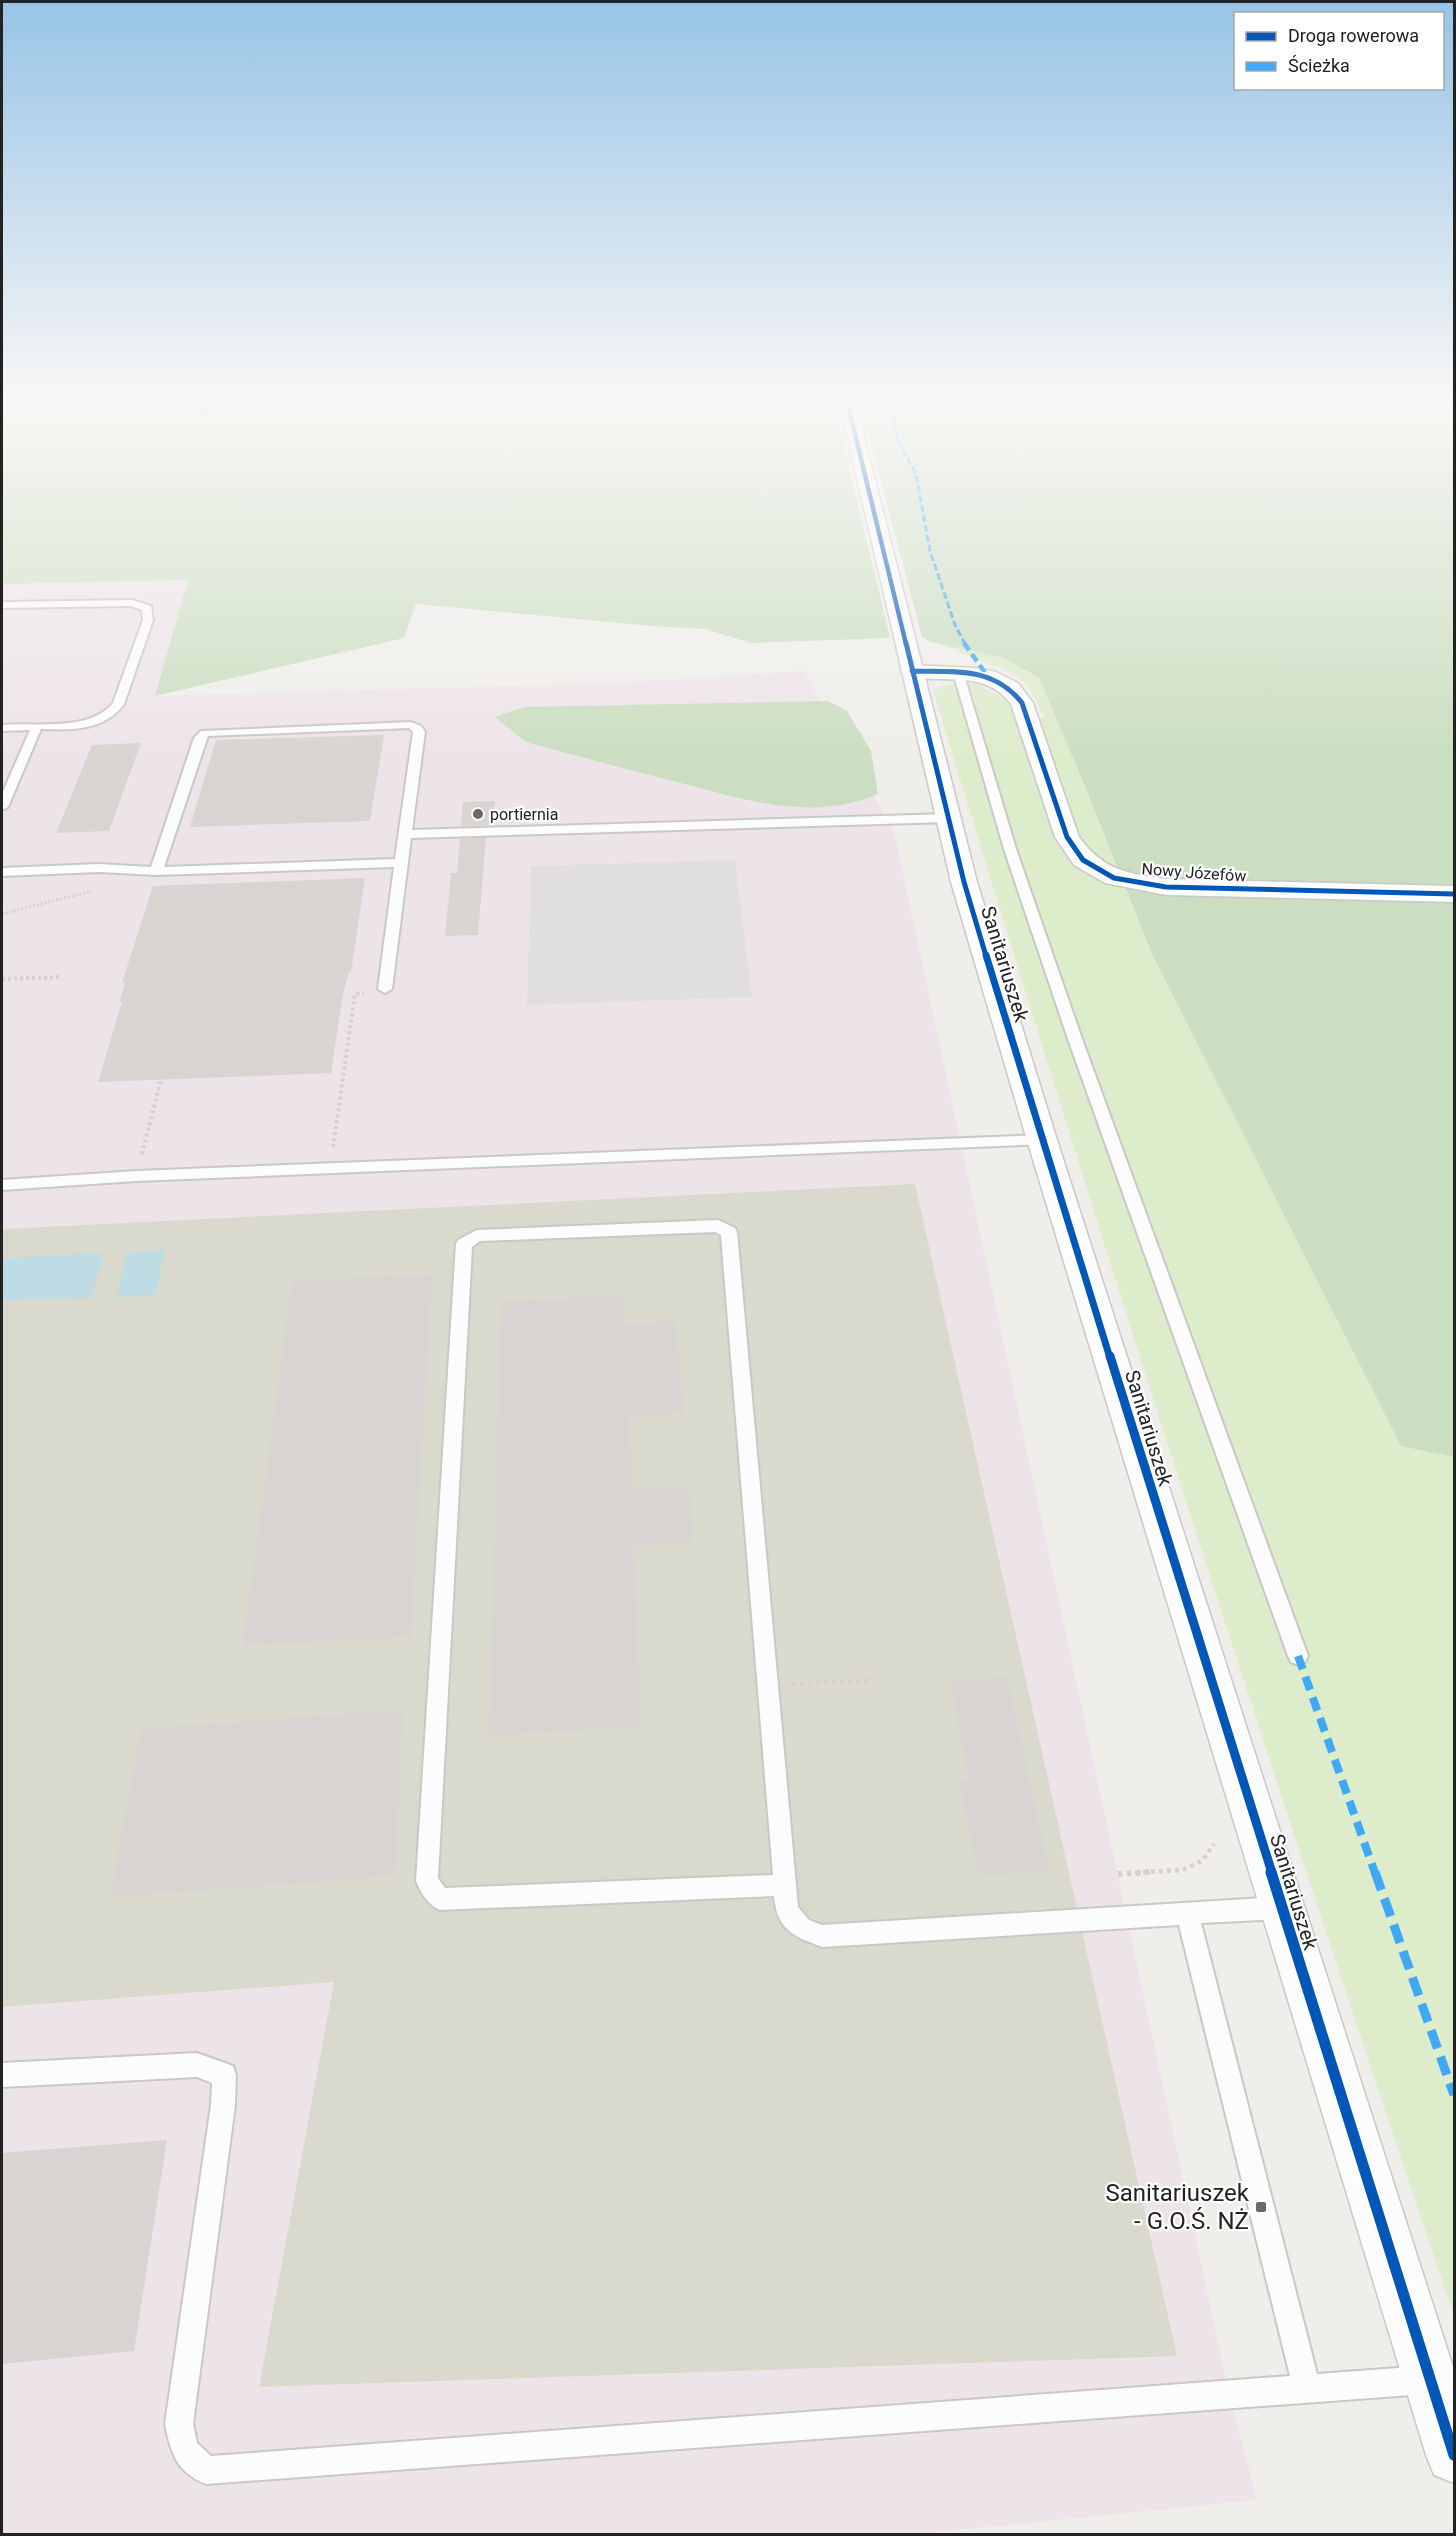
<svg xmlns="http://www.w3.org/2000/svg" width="1456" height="2536" font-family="Roboto,sans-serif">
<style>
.industrial{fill:#ede4e9}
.construction{fill:#d9d9cd}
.grass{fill:#ddeccb}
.forest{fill:#cbdec1}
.parking{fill:#e0dfde}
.water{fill:#bfdbe3}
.building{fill:#d7d4d2}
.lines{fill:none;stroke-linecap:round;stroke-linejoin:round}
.service-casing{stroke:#c9c8c7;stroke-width:4}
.minor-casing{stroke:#c9c8c7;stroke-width:3}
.tertiary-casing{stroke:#c9c8c7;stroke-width:3}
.path-far3{stroke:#dccecd;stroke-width:3;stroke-dasharray:2 2;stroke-linecap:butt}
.path-far2{stroke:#dccecd;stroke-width:4;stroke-dasharray:3 3;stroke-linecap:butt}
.path-far1{stroke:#dccecd;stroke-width:4.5;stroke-dasharray:4 4;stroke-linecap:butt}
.path{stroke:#dccecd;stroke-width:6;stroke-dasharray:4.5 4.5;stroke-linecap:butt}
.service{fill:#fdfcfc;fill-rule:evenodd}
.minor{fill:#fdfcfc;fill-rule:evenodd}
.tertiary{fill:#fdfcfc;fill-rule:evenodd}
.quiet-far3{stroke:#3fa9f5;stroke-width:3;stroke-dasharray:7 3;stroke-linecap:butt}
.quiet-far2{stroke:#3fa9f5;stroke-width:4.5;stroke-dasharray:9 4.5;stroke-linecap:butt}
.quiet-far1{stroke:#3fa9f5;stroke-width:8;stroke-dasharray:14 8;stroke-linecap:butt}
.quiet{stroke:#3fa9f5;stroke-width:9;stroke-dasharray:19 9;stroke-linecap:butt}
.cycleway-far4-casing{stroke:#fff;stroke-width:7}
.cycleway-far3-casing{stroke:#fff;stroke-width:8}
.cycleway-far2-casing{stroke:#fff;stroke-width:10}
.cycleway-far1-casing{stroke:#fff;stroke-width:13}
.cycleway-casing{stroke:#fff;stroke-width:15}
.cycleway-far4{stroke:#0057b8;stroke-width:4.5}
.cycleway-far3{stroke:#0057b8;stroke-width:5}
.cycleway-far2{stroke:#0057b8;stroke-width:7}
.cycleway-far1{stroke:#0057b8;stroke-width:9}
.cycleway{stroke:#0057b8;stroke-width:11}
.poi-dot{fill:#6a6968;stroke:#fff;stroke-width:2}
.labels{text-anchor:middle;stroke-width:4.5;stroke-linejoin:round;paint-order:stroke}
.far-poi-label{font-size:16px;fill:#222;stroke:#fff;text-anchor:start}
.far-street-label{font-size:16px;fill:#222;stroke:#fff}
.street-label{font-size:20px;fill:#222;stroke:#fff}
.near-poi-label{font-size:24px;fill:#222;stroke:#fff;text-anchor:end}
</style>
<rect width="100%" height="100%" fill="#f0eeeb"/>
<!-- industrial -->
<path class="industrial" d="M188,580L156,696L618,683L803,671L894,831L1229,2393L1257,2500L919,2534H2V584Z"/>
<!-- construction -->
<path class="construction" d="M915,1184L1177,2356L259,2387L334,1982L2,2007V1229Z"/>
<!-- grass -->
<path class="grass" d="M1454,401V431L1431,407Z
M932,642L1004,658L1039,678L1084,784L1152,954L1401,1445L1454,1457V2316C1272,1776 1098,1235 933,690L953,683L976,684L1005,699L1019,721L1045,717L1027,685L1009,671Z"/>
<!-- forest -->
<path class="forest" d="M2,401H833L890,638L751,643L705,629L652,626L416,604L404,638L155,696L188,580L2,584Z
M860,401H1454L1431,407L1454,431V1457L1401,1446L1152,954L1084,784L1039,678L1004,658L932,642L922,637Z
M828,701L847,711L871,751L878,794C811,823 743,799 677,782C626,769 576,756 526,742L495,717L524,707Z"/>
<!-- parking -->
<path class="parking" d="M735,860L752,997L527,1005L531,866Z"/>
<!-- water -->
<path class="water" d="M165,1250L155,1295L116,1297L127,1252Z
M103,1253L92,1297L2,1301V1258Z"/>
<!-- building -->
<path class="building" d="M384,735L370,821L190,827L216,740Z
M141,743L109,831L56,833L92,745Z
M495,801L493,825L461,826L463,802Z
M486,838L478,935L445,936L451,873H457L460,839Z
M365,878L351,972H349L343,994L331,1073L98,1082L122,1002H119L125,983H122L153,886Z
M432,1274L411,1637L243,1645L292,1281Z
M624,1295L625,1324L676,1321L683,1413L629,1417L632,1490L689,1486L693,1542L633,1546L641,1726L489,1736L501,1302Z
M1007,1677L1049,1871L988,1875L976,1867L959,1779H969L950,1681Z
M403,1710L395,1876L110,1897L141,1729Z
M167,2140L134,2351L2,2364V2153Z"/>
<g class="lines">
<defs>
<path id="service" d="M132,600L151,606L153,620L124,704C104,731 72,730 41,729L8,807L2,810V794L30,730L2,731V725C36,722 89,732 113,703L143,620L142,610L131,606L2,608V602Z
M958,669L963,672L1016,849L1082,1039L1308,1656L1305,1662L1298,1665L1291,1662L1288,1656L1068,1039L1004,849L953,672Z
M411,722L421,726L425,732L412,830L948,814L954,818L948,822L411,838L392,989L385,993L378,989L394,867L156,875L99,872L2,876V868L99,864L151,867L194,738L201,731ZM409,728L413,732L395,859L164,867L208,736Z
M1042,1135L1047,1136L1050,1140L1047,1144L136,1181L2,1190V1180L136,1171Z
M718,1220L735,1228L737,1232L798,1907L809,1920L822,1925L1281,1897L1289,1900L1292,1908L1289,1916L1281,1919L1201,1923L1317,2374L1425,2366L1435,2370L1439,2380L1435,2390L1425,2394L206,2484C176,2472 171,2453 165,2424L211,2105L212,2083L197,2077L2,2087V2063L197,2053L233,2066L236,2075L235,2105L193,2424L197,2443L211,2456L1290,2376L1179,1925L822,1947C793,1936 777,1930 774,1896L440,1910C428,1905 421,1893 416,1881L456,1244L458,1240L477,1230ZM715,1232L721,1235L773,1875L445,1888L438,1878L472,1247L480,1241Z"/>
<path id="minor" d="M912,665L976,668L996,672L1018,683L1033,703L1079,837C1104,871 1127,873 1166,879L1454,886V902L1166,895L1105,883L1074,865L1055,837L1011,704C984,668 942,685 904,676L901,671L904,666Z"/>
<path id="tertiary" d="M839,401H855L977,882L1057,1140L1454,2370V2483L1434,2475L1426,2455L1027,1140L951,882Z"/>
</defs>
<!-- service casing -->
<use href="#service" class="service-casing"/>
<!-- minor casing -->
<use href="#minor" class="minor-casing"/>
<!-- tertiary casing -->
<use href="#tertiary" class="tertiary-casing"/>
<!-- path-far3 -->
<path class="path-far3" d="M2,914L92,891"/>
<!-- path-far2 -->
<path class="path-far2" d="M2,979L62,977
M333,1147L355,994L364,993
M142,1154L161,1079"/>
<!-- path-far1 -->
<path class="path-far1" d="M792,1684L873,1680
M1127,1873L1182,1870L1202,1861L1214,1844"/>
<!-- path -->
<path class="path" d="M1118,1874L1151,1872"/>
<!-- service -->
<use href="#service" class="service"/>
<!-- minor -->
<use href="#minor" class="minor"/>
<!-- tertiary -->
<use href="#tertiary" class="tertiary"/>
<!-- quiet-far3 -->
<path class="quiet-far3" d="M891,401L898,441L916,474L930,551L955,625L965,644
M198,414L226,401"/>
<!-- quiet-far2 -->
<path class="quiet-far2" d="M964,643L988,677"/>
<!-- quiet-far1 -->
<path class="quiet-far1" d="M1298,1656L1375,1873"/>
<!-- quiet -->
<path class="quiet" d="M1375,1872L1454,2095"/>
<defs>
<path id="cycleway-far4" d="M847,401L906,644"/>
<path id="cycleway-far3" d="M906,643L964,882L986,956
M912,671C954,672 993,666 1022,703L1067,837L1083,860L1114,878L1166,887L1454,894"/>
<path id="cycleway-far2" d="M986,955L1110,1358"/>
<path id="cycleway-far1" d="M1110,1356L1272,1873"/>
<path id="cycleway" d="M1271,1872L1454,2455"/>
</defs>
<!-- cycleway-far4 casing -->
<use href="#cycleway-far4" class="cycleway-far4-casing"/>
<!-- cycleway-far3 casing -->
<use href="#cycleway-far3" class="cycleway-far3-casing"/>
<!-- cycleway-far2 casing -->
<use href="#cycleway-far2" class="cycleway-far2-casing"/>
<!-- cycleway-far1 casing -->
<use href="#cycleway-far1" class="cycleway-far1-casing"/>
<!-- cycleway casing -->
<use href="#cycleway" class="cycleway-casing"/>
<!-- cycleway-far4 -->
<use href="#cycleway-far4" class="cycleway-far4"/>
<!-- cycleway-far3 -->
<use href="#cycleway-far3" class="cycleway-far3"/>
<!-- cycleway-far2 -->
<use href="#cycleway-far2" class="cycleway-far2"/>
<!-- cycleway-far1 -->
<use href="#cycleway-far1" class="cycleway-far1"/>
<!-- cycleway -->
<use href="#cycleway" class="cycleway"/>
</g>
<!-- sky -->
<linearGradient id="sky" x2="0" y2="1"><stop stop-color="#97c4e6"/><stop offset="0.53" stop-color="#f8f7f6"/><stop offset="1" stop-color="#f8f7f6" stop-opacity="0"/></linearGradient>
<rect width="1456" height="756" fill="url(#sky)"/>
<!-- markers -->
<g class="poi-dot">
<circle cx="478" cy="814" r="6"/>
<rect x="1255" y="2201" width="12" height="12" rx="3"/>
</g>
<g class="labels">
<!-- far-poi labels -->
<g class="far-poi-label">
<text x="490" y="820">portiernia</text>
</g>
<!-- far-street labels -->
<g class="far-street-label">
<text transform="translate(1194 872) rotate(4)" y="6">Nowy Józefów</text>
</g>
<!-- street labels -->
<g class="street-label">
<text transform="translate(1005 964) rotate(73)" y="7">Sanitariuszek</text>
<text transform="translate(1149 1428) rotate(73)" y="7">Sanitariuszek</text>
<text transform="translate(1294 1892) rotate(73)" y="7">Sanitariuszek</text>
</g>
<!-- near-poi labels -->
<g class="near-poi-label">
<text x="1249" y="2201">Sanitariuszek<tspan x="1249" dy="28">- G.O.Ś. NŻ</tspan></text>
</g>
</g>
<!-- border -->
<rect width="1456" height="2536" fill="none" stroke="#222222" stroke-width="6"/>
<!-- legend -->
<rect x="1234" y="12" width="210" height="78" fill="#ffffff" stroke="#a7a7a7" stroke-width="1.5"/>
<rect x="1246" y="32" width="30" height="9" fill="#0057b8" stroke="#a7a7a7" stroke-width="1.5"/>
<text x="1288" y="42" font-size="18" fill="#222222">Droga rowerowa</text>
<rect x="1246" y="62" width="30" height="9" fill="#3fa9f5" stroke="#a7a7a7" stroke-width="1.5"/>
<text x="1288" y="72" font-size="18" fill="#222222">Ścieżka</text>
</svg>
